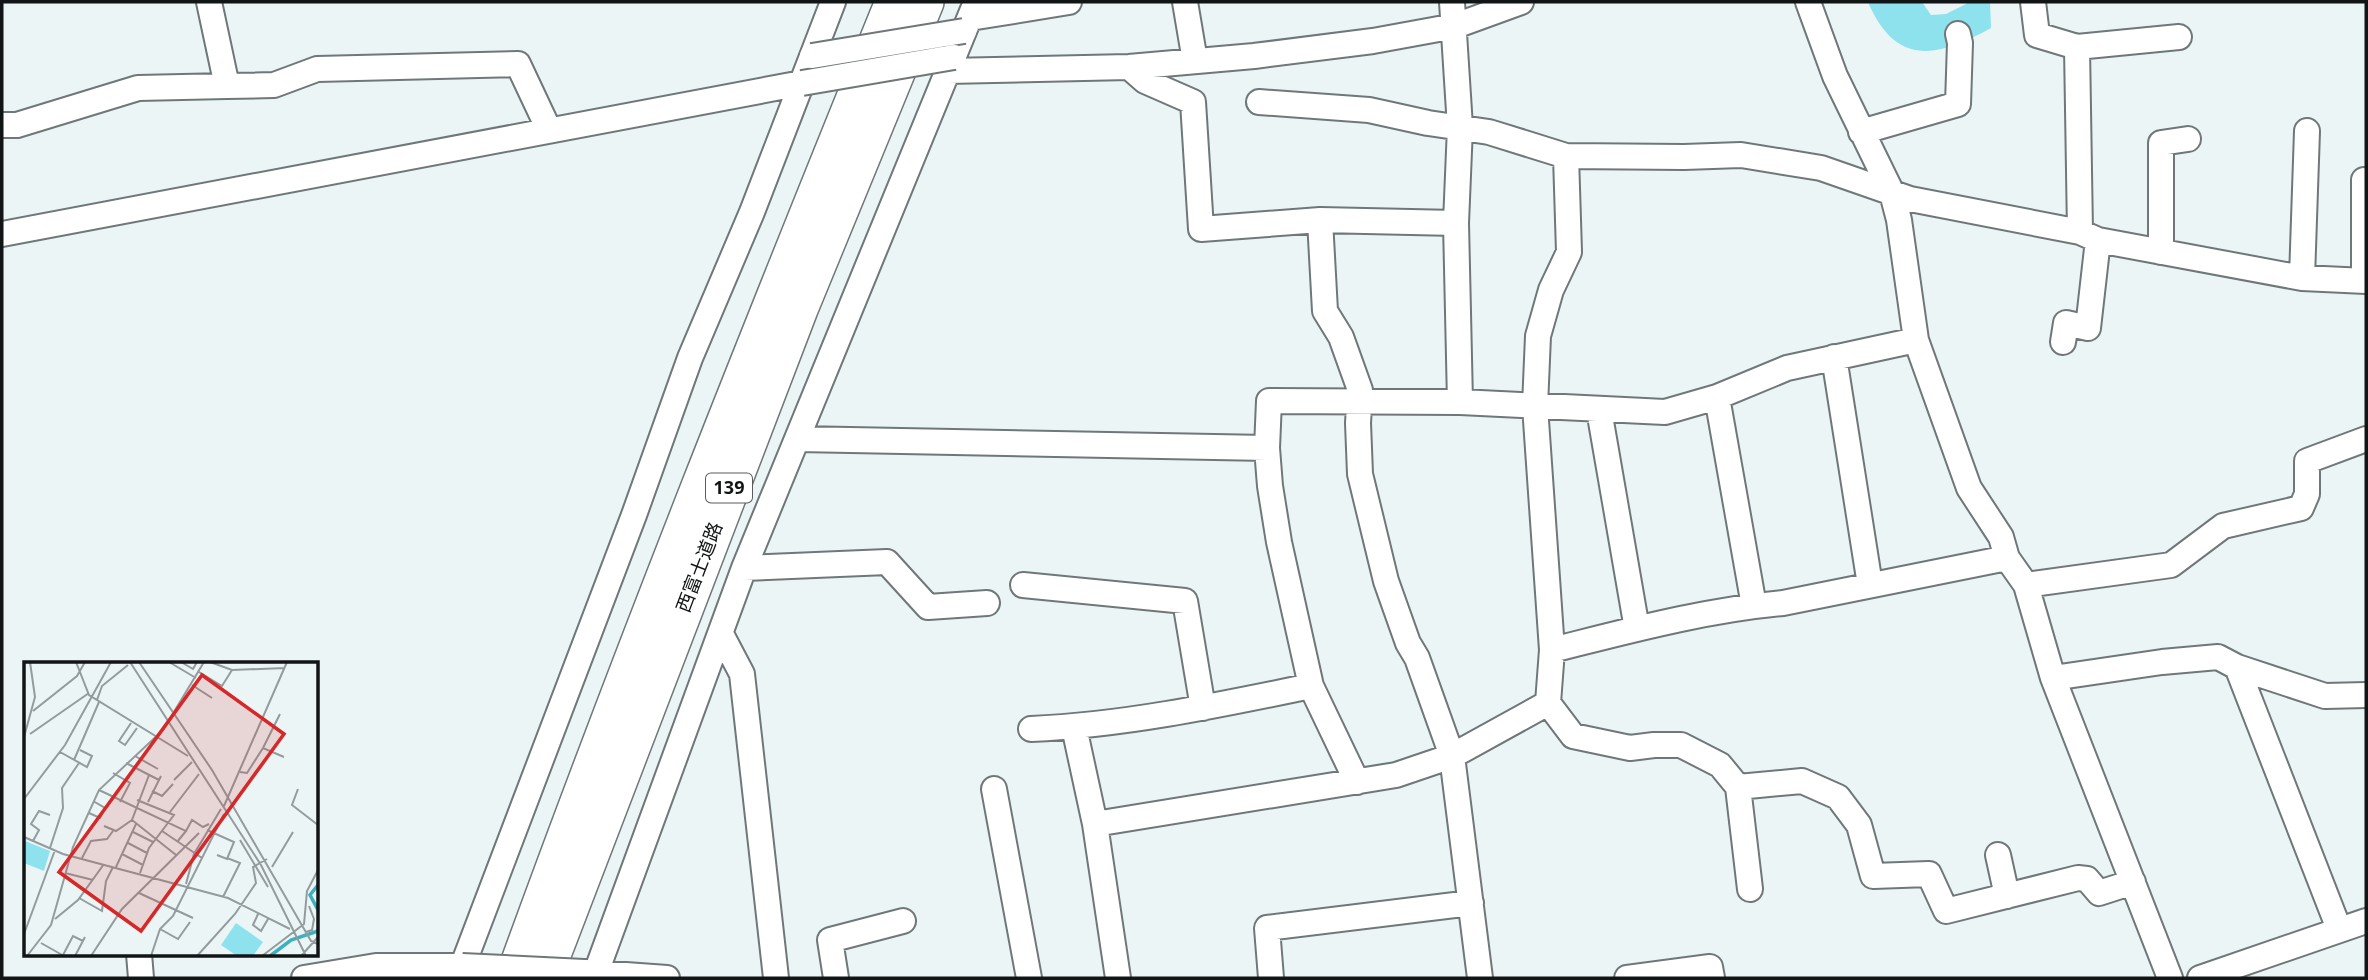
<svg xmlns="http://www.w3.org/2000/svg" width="2368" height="980" font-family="'Noto Sans','Noto Sans JP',sans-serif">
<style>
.green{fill:#8ee2ed}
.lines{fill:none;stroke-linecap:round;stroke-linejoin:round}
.minor-casing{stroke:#6f7779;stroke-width:28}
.highway-casing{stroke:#6f7779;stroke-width:40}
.minor{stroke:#fff;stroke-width:24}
.highway{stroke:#fff;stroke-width:37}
.minor-bridge-casing{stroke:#6f7779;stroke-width:28;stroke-linecap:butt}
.minor-bridge{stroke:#fff;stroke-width:24}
.labels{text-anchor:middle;stroke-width:5;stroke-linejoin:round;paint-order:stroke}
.shield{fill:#fff;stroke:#595b5c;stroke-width:2}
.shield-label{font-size:18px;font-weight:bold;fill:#121516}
.street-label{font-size:19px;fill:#121516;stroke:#fff}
.inset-river{fill:none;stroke:#3db1bf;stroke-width:3.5}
.inset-road{fill:none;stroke:#949b9c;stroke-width:2}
.view{fill:#d62828;fill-opacity:0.15;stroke:#d62828;stroke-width:3.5}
.inset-edge{fill:none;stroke:#121516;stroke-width:3.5}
</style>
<rect width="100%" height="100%" fill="#ebf5f6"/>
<!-- green -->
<path class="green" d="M1868,2H1922L1931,15L1946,14L1966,4L1967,2H1990L1991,28C1937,58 1896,67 1868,2Z"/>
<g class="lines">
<defs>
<path id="minor" d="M209,2L227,86L274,85L317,69L518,64L549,130
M1185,2L1195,61
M1452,2L1460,127L1456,223L1460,402
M1808,2L1835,76L1892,193L1899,220L1916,340L1969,488L2001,537L2007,558L2026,585L2053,678L2170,978
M2033,2L2037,35L2077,47L2080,232
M970,18L1069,2
M2077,47L2179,37
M1129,67L1145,81L1193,102L1201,229L1320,220
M947,71L1129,67L1254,56L1373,41L1455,26L1521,2
M1259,102L1369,110L1428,123L1489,132L1566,156L1684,157L1741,155L1821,168L1910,199L2080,232L2098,240L2302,278L2366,281
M2,125H17L138,88L227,86
M1861,132L1958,104L1960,43L1958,34
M2364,180V281
M1456,223L1320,220L1325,311L1341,337L1360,390L1358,423L1360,474L1386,581L1408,643L1417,658L1452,756L1480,978
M2,234L802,83
M2161,252V143L2188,139
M2302,278L2307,131
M2063,342L2066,323L2088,328L2098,240
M1834,357L1870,585
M1717,397L1754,606
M1599,410L1637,629
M798,439L1267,448
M744,568L887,562L928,607L987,603
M1023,585L1185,601L1203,708
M2026,585L2171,565L2223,526L2301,508L2307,494V461L2366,439
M721,634L742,674L776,978
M1552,650C1628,631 1705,610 1783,603L2007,558
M2237,667L2339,929
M2053,678L2162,662L2218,657L2237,667L2325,696L2366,695
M1548,703L1573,736L1630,748L1654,745H1681L1720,765L1738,787L1750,889
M1074,727L1095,824L1118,978
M1031,729C1125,725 1219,705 1311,686
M1357,782L1311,686L1279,542L1270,486L1267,448L1269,401L1460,402L1665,412L1717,397L1787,368L1916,340
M1738,787L1802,781L1838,797L1859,825L1873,876L1929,874L1946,911L2078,878L2087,879L2099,893L2133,882
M994,789L1029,978
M1095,824L1396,775L1452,756L1548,703L1552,650L1535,406L1538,336L1551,290L1569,252L1566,156
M1998,855L2007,896
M139,954L141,978
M584,972L667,978
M304,978L376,966H462
M458,978L634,515L690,358L752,212L833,2
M594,978L744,568L976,2
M836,978L830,940L903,921
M1271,978L1267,928L1471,903
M1627,978L1710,967L1712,978
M2200,978L2366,921"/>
<path id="highway" d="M514,978C633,650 763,325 894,2
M543,978L799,309L925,2"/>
</defs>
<!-- minor casing -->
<use href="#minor" class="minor-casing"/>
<!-- highway casing -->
<use href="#highway" class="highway-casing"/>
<!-- minor -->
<use href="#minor" class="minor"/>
<!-- highway -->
<use href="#highway" class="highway"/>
<defs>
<path id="minor-bridge" d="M812,56L964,31
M802,83L954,57
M462,966L584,972"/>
</defs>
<!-- minor-bridge casing -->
<use href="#minor-bridge" class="minor-bridge-casing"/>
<!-- minor-bridge -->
<use href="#minor-bridge" class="minor-bridge"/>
</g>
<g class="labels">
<!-- shield labels -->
<rect class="shield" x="706" y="473.5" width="46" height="29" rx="5"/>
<g class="shield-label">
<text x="729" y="494">139</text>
</g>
<!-- street labels -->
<g class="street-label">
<text transform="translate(699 567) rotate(-69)" y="7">西富士道路</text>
</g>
</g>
<!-- overview -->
<g transform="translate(24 662)">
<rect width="294" height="294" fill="#ebf5f6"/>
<path d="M1,179L26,189L20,209L0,201ZM212,261L239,280L229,294H213L197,283Z" fill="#8ee2ed"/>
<path class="inset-river" d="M294,223L286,233L294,248M246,294L267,278L294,269"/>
<path class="inset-road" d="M52,0L65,33L164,94M106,0L237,203L282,294M115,0L188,108L287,279L294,282M145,0L172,16M157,0L169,7L173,0M186,0L208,8L261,6M175,10L198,24L208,8M168,23L188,36M73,38L78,24L104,3M9,49L53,14L61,0M107,61L95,79L101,83L113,66M6,72L65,31M0,75L11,35L6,0M239,86L256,52M36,90L63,105L68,94L56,88M111,94L134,107M50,98L75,40M102,101L135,118M216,110L223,111L239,86L260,95M89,111L106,121L96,140M125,113L108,158L152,193M150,118L168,100M274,127L268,143L294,163M75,128L162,169L153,180M128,129L138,134L149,122M0,137L41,83L87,0M113,138L150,153L125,186L116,211M124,140L137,114M200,144L263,0M146,150L175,112M65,151L76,156L81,146L69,139M80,164L92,169L108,158M183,168L210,180L203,197L193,193M138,169L178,196M162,169L168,158L179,165L185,162M109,170L129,180M0,175L39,192L204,236L266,267M216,178L244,225M9,179L15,168L7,162L15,149L26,153M104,181L123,191M26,186L39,146L38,126L55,101M98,192L119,203M58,196L67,179L83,177L89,169M92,205L112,162M248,205L269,170M41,211L69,218M162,222L170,192L197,147M115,231L169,256M199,235L216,201L203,196M55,236L78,249L82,219L89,205M234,252L229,263L237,269L244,257M31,257L54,238L80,202M136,267L154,277L166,260M282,270L288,268L290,257L285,244M0,272L31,188M17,281L40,294M39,293L49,274L59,279M3,294L27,263L49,185L75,128L139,68L180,0M51,294L61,275M67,294L98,247L175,171M127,294L136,267L149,254L200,152M173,294L211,252L232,221L229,205L243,197M238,294L280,262L283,229L294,208M277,294L294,275"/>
<path class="view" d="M178,13L260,72L117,269L35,210Z"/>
<rect width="294" height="294" class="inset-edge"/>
</g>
<!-- border -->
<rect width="2368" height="980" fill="none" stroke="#121516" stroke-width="7"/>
</svg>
